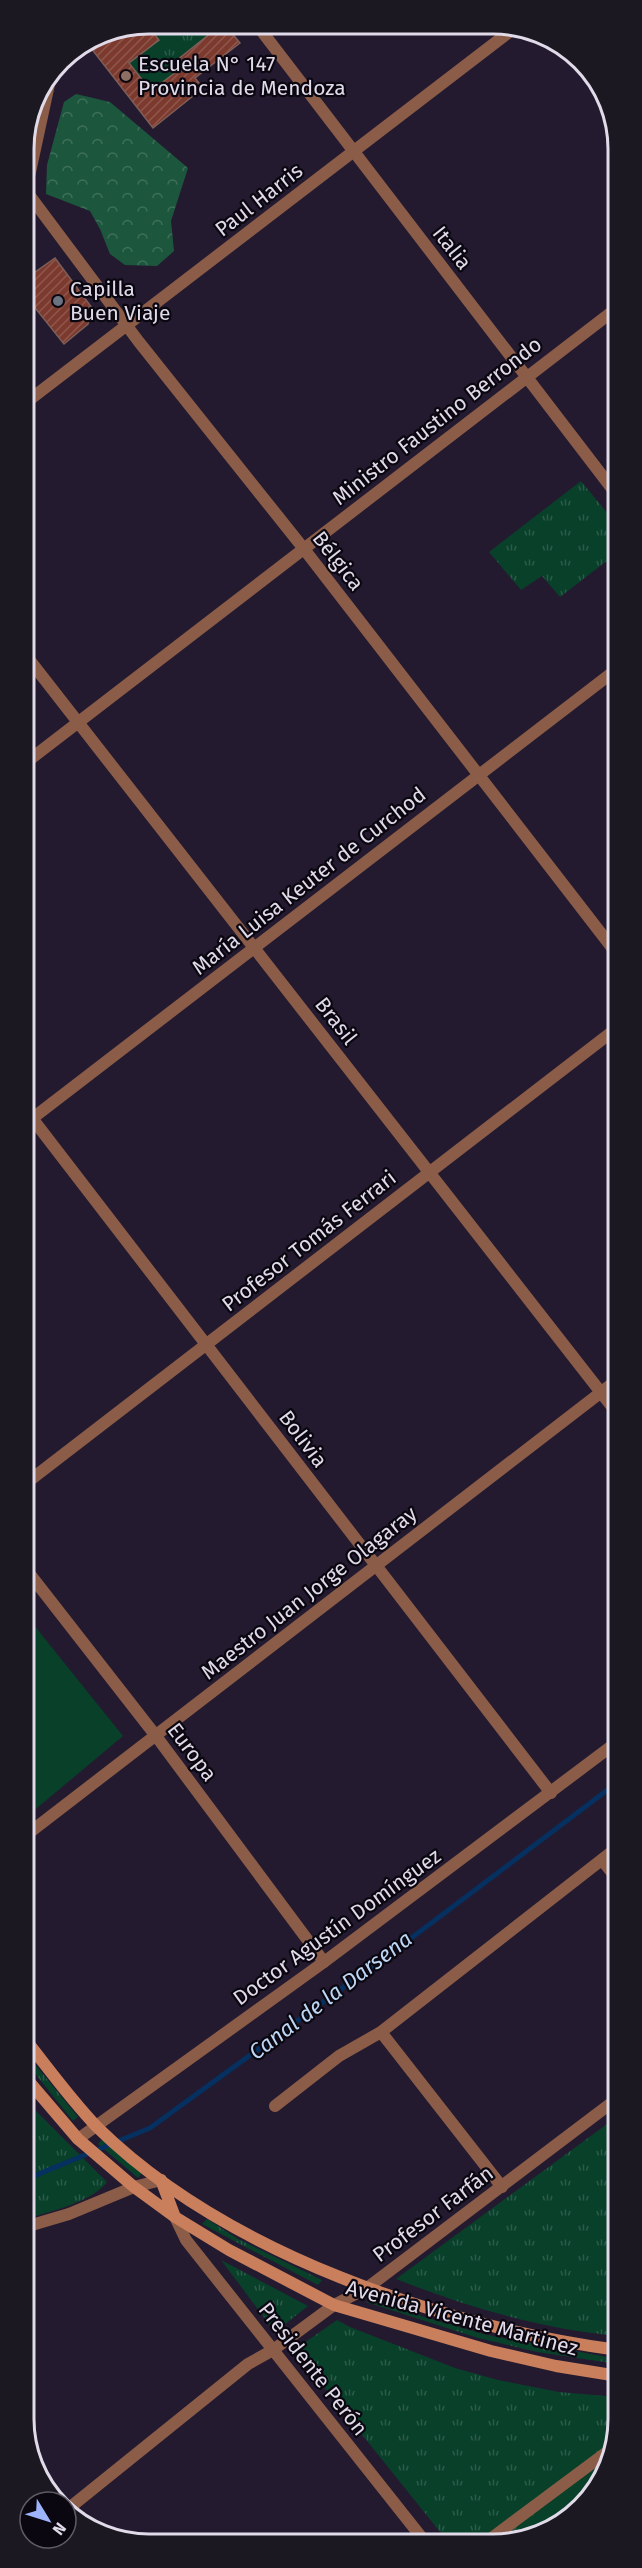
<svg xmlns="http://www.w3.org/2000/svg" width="642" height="2568" font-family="'Fira Sans',sans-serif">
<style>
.grass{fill:url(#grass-tufts)}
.forest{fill:url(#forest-crowns)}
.pitch{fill:#08402a}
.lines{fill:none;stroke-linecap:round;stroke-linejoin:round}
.stream{stroke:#06305f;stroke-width:5}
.building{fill:url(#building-hatch);stroke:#7d5e57;stroke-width:1.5}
.minor{stroke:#8b5c47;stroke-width:12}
.tertiary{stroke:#8b5c47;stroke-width:12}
.secondary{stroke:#c97e5c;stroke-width:12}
.education-dot{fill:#8d6e63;stroke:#0a0710;stroke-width:2}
.worship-dot{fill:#6b7280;stroke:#0a0710;stroke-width:2}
.labels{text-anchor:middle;stroke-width:4.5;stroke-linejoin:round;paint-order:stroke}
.poi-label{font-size:21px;fill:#e0dae9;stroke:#0a0710;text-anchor:start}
.street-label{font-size:21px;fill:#e0dae9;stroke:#0a0710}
.water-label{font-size:22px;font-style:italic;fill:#bed6f4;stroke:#0a0710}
.rim{fill:none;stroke:#e0dae9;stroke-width:3}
</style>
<defs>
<pattern id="grass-tufts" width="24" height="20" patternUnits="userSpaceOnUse" patternTransform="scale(1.5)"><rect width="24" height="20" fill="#08402a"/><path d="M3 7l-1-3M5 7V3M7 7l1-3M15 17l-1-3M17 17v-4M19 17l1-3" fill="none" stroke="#2c5b49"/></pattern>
<pattern id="forest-crowns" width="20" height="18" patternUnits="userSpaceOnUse" patternTransform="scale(1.5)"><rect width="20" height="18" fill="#1c573d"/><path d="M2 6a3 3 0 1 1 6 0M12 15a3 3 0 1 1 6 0" fill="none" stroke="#3d6f59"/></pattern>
<pattern id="building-hatch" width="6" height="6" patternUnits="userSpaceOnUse" patternTransform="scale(1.5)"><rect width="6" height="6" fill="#7c3a2e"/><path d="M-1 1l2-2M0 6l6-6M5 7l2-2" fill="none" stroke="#8e564c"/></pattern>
</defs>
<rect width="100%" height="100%" fill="#231a2f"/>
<!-- grass -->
<path class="grass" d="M170,24H222L176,60L181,68L173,75L178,81L156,98L129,63L158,40L155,35Z
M581,481L617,525V553L560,597L542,576L521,590L489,552Z
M25,2052L78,2117L73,2121L25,2061Z
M25,2100L107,2182C92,2202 49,2212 25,2219Z
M618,2116V2336C541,2329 467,2307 396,2279Z
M103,2138L143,2172L138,2178L98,2144Z
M207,2219L238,2239L322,2280L318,2285L202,2224Z
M221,2260L308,2306L275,2332Z
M372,2298L424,2317L487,2335L618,2359V2364L537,2352L478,2338L366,2302Z
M337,2320L350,2327L455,2368L498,2380L559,2392L618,2397V2427L587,2502L549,2531L510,2543H449L294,2350Z"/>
<!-- forest -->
<path class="forest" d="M76,94L110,102L188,168L171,221L174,251L157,266L125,265L110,254L100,229L90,211L46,194L47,165L64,102Z"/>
<!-- pitch -->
<path class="pitch" d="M25,1614L123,1736L25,1818Z"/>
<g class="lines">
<!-- stream -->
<path class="stream" d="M25,2176H34L150,2128L422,1930L618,1782"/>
</g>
<!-- building -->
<path class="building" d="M149,24H170L155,35L159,40L129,63L151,91L181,68L176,61L222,24L225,25L240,43L195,78L203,88L153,128L87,43L102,33Z
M55,258L92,308L88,324L64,344L24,294V280Z"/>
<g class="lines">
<!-- minor -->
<path class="minor" d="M257,25L617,495
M27,192L139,342L304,549L617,954
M24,200L51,75
M24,404L517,26
M24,653L617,1413
M24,764L617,308
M25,1109L551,1793
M25,1124L617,669
M25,1484L617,1028
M25,1568L156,1736L324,1962
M25,1836L617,1380
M602,1860L618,1880
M381,2032L502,2187
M275,2106L339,2056L381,2032L618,1847
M25,2227L69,2214L134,2187L161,2180
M68,2509L248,2364L273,2350L334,2305L367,2288L618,2098
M485,2543L607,2452"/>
<!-- tertiary -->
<path class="tertiary" d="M78,2139L324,1962L617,1742
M175,2217L186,2240L426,2543"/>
<!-- secondary -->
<path class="secondary" d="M25,2039C48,2068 71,2100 97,2127C225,2253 443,2327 618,2350
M25,2077L78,2139L134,2187L175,2217L229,2250L334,2305L491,2351L556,2366L618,2376
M161,2180L175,2217"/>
</g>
<!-- markers -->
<circle class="education-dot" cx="126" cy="76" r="6"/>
<circle class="worship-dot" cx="58" cy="301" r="6"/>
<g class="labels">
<!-- poi labels -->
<g class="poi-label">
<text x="138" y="71">Escuela N° 147<tspan x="138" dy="24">Provincia de Mendoza</tspan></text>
<text x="70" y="296">Capilla<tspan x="70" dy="24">Buen Viaje</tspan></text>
</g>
<!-- street labels -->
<g class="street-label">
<text transform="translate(259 200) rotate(-38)" y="7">Paul Harris</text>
<text transform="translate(452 248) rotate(52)" y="7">Italia</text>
<text transform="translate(437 421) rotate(-38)" y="7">Ministro Faustino Berrondo</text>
<text transform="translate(338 561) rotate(52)" y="7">Bélgica</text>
<text transform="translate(309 881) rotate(-38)" y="7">María Luisa Keuter de Curchod</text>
<text transform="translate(336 1021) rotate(52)" y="7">Brasil</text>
<text transform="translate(309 1241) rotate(-38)" y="7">Profesor Tomás Ferrari</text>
<text transform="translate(303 1439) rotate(53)" y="7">Bolivia</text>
<text transform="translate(309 1593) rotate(-38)" y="7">Maestro Juan Jorge Olagaray</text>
<text transform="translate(192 1752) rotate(53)" y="7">Europa</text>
<text transform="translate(337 1927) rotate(-36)" y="7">Doctor Agustín Domínguez</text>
<text transform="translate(433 2214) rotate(-37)" y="7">Profesor Farfán</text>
<text transform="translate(462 2318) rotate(15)" y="7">Avenida Vicente Martinez</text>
<text transform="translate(313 2369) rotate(52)" y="7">Presidente Perón</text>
</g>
<!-- water labels -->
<g class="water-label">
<text transform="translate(330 1995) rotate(-37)" y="8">Canal de la Darsena</text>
</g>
</g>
<!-- crop -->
<path d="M0 0H642V2568H0ZM149 34H493A115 115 0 0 1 608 149V2419A115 115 0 0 1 493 2534H149A115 115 0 0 1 34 2419V149A115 115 0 0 1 149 34Z" fill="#1b1821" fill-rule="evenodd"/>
<path class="rim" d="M149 34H493A115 115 0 0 1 608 149V2419A115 115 0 0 1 493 2534H149A115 115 0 0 1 34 2419V149A115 115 0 0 1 149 34Z"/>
<!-- north arrow -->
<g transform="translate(48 2520) rotate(128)"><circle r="28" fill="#0a0710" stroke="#605b67" stroke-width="1.5"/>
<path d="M0-4.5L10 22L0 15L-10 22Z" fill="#9db4fd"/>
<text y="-9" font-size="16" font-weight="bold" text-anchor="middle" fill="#e0dae9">N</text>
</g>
</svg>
